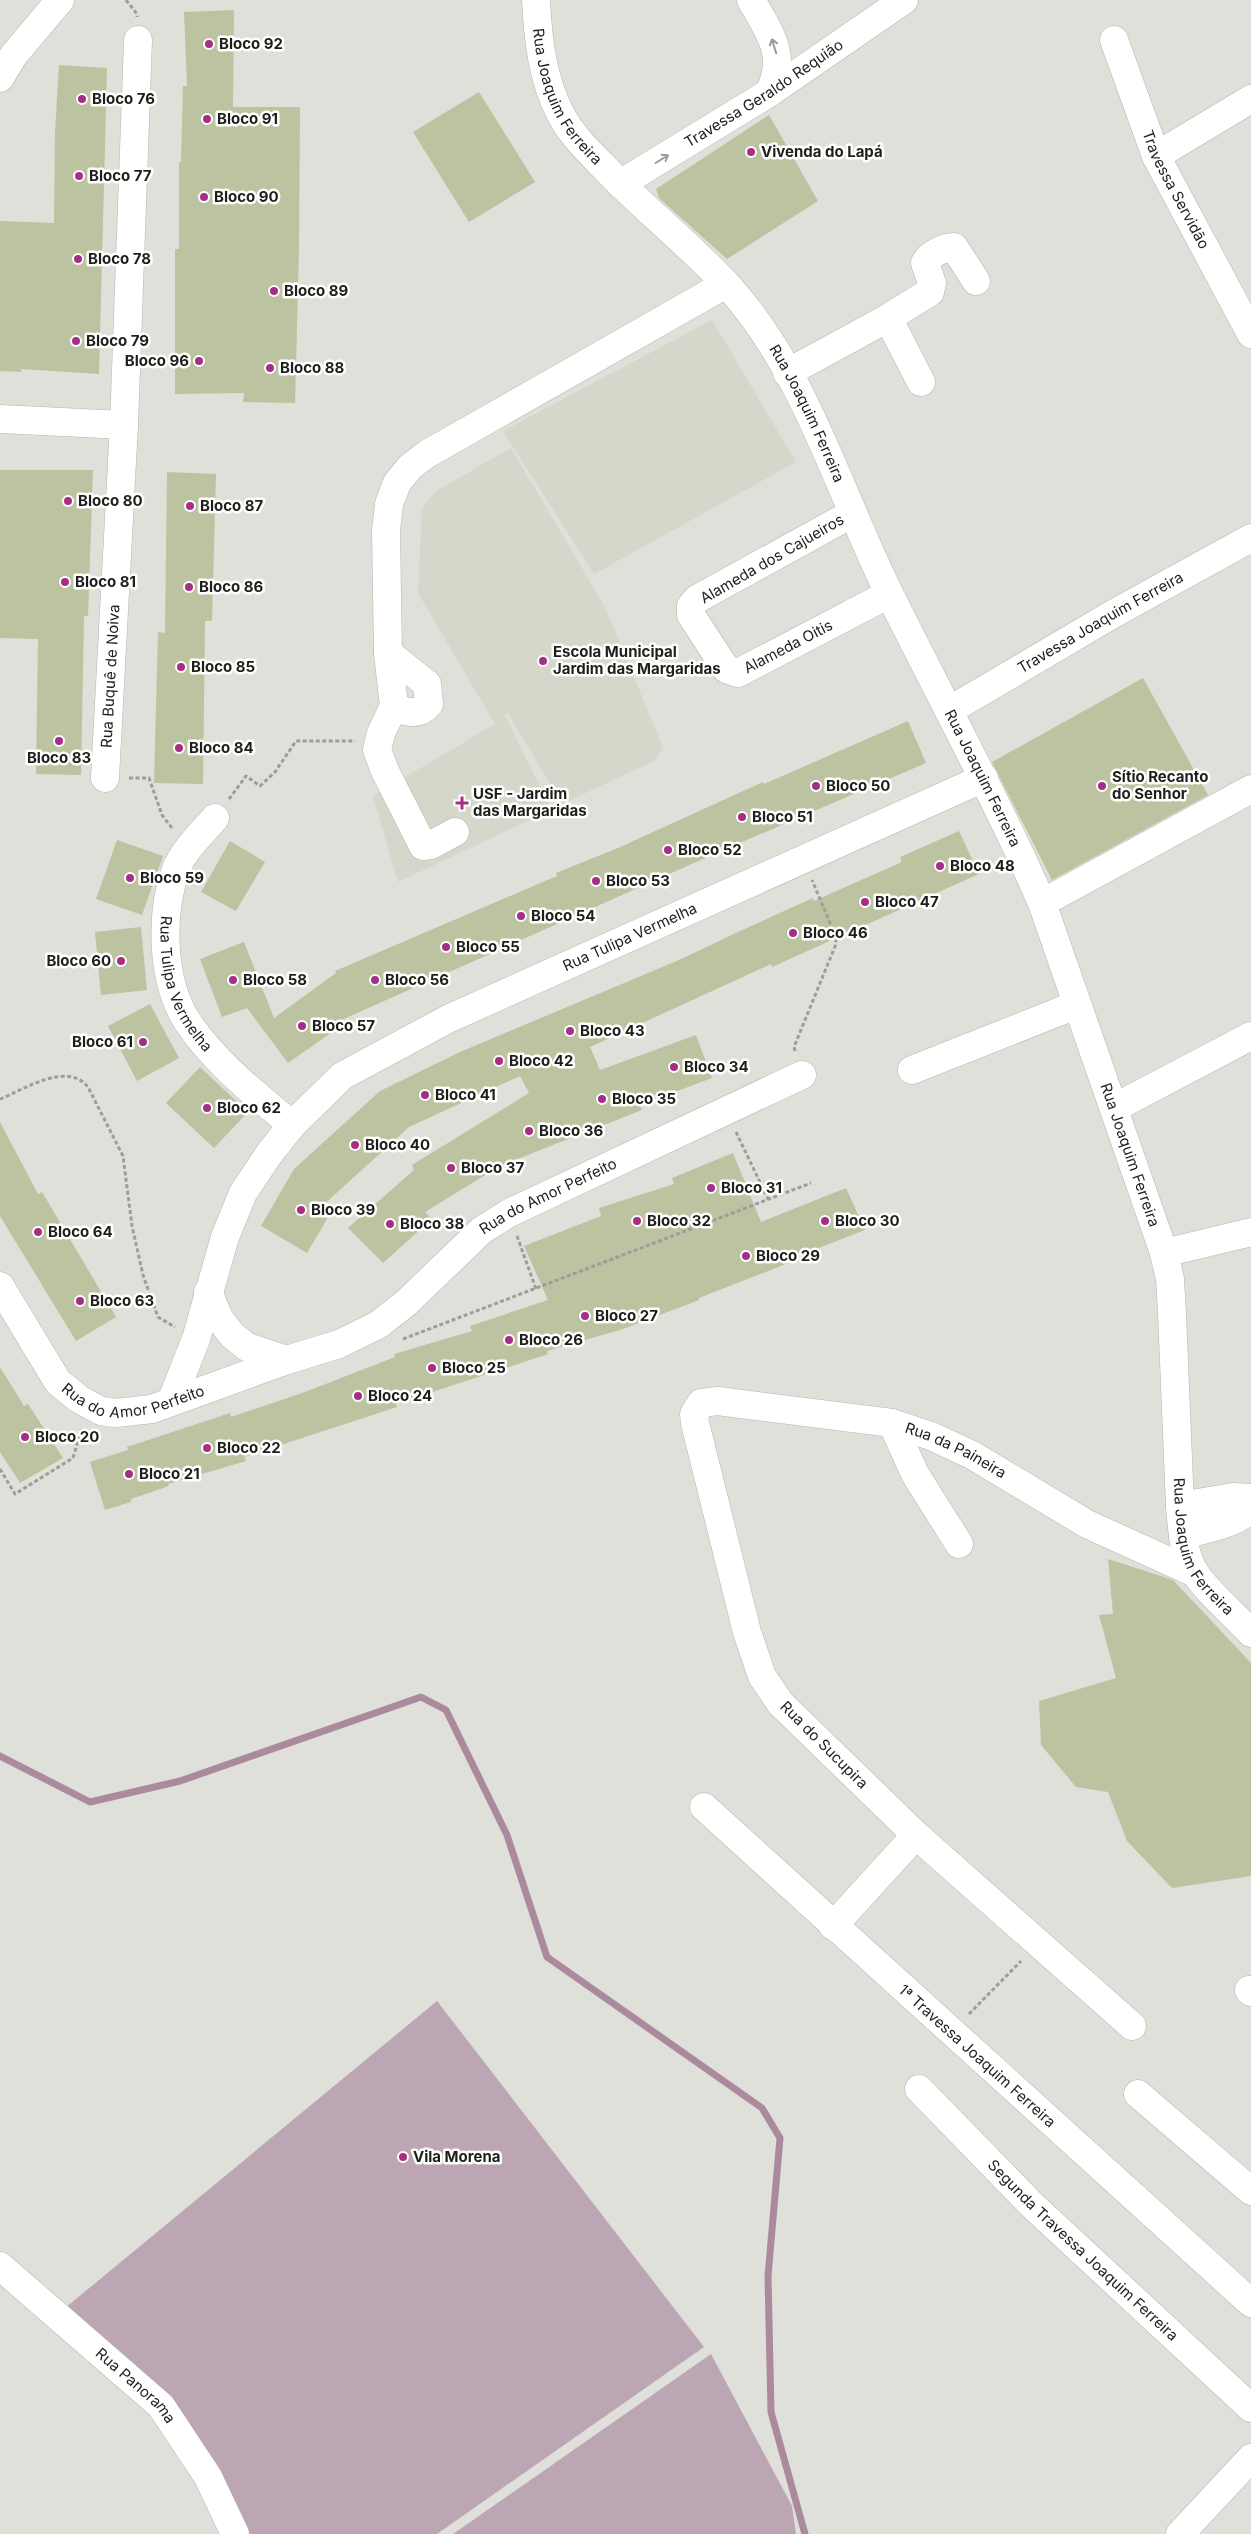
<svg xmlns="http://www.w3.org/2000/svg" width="1251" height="2534" font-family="Inter,sans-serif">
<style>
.built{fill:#d4d7ca}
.green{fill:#bca6b3}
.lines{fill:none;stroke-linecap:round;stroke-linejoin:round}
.stream{stroke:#ab8a9e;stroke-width:7}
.building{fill:#bbc3a0}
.minor-casing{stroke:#b4b6b0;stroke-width:29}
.path{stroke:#9d9d99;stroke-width:3;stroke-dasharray:4 2.5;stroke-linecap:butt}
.minor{stroke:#fff;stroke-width:28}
.oneway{stroke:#9a9a99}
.poi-dot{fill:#a62f86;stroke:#fffffe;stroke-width:2}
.labels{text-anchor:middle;stroke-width:5;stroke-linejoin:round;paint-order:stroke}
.poi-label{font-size:15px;font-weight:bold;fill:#1e1e1c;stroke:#fffffe;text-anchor:start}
.street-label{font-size:15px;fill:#1e1e1c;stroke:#fffffe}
</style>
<rect width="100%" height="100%" fill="#dfe0da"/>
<!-- built -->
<path class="built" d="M712,320L796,462L594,574L503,431Z
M511,448L606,609L663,748L654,761L562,804L508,713L500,720L506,717L551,810L398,882L373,796L495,724L418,593L422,508L436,491Z"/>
<!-- green -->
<path class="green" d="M437,2001L704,2347L437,2534H248L184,2423L59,2313Z
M711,2354L792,2506L796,2534H453Z"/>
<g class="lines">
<!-- stream -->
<path class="stream" d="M0,1756L90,1802L180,1781L421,1697L446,1710L507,1835L547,1957L762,2108L780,2138L768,2276L771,2412L805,2534"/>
</g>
<!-- building -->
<path class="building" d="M234,10L233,107H300L299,249L295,403L243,402L244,393L175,394V249H179V162H181L183,86H187L184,12Z
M59,65L107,68L99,374L21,369V372L0,371V221L54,223L55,131Z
M479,92L535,182L469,222L413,132Z
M769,115L818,201L727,259L659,198L656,189Z
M0,470H93L88,616H84L81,775L36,774L38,639L0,638Z
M167,472L216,474L212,621H205L203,784L154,783L158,632L165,633Z
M1143,678L1208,795L1052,880L992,762Z
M908,721L926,763L721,851L339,1021L342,1025L288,1063L247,1008L222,1017L200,959L244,942L274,1018L336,973L335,971L557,876L556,873L618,848L763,782L764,784Z
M959,831L979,874L772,967L771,964L590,1047L600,1070L696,1035L712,1078L640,1105L642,1110L500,1166L425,1212L432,1219L383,1263L348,1228L414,1170L412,1165L529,1093L520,1076L409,1127L320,1208L327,1219L307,1253L261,1226L294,1169L380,1091L460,1052L679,960L738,932L813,898L814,901L902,862L900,857Z
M117,840L163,856L142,915L96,899Z
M230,841L265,862L236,911L201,892Z
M141,927L147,990L101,995L95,932Z
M150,1004L179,1058L137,1081L108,1026Z
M200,1067L248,1112L214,1148L166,1103Z
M0,1122L38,1194L42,1192L116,1317L76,1341L0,1216Z
M733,1153L761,1222L846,1188L865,1230L785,1261L786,1264L699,1298V1300L623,1329L547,1351L548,1354L396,1404L397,1407L244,1457L246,1461L168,1484L169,1486L131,1499V1502L105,1510L90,1462L128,1450L127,1447L230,1413L231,1417L305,1392L395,1357L394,1354L472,1331L470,1326L548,1300L524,1246L601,1216L599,1208L674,1184L672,1178Z
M0,1367L24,1406L28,1404L63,1458L20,1483L0,1452Z
M1108,1559L1173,1580L1251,1663V1876L1172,1888L1127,1841L1108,1792L1076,1787L1041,1745L1039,1701L1116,1678L1099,1615L1113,1614Z"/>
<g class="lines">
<defs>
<g id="minor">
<path id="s1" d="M536,0C538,38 542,78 560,113C570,133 587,150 603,166C643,208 689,244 729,287C807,374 839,493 890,595C941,698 996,798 1042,903L1164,1253L1170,1279L1172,1313L1180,1506C1182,1528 1183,1554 1195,1573C1208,1593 1235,1615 1251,1633"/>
<path d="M751,0C770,33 788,56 769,93"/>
<path id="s2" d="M1114,40L1156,156L1251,334"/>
<path d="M0,78L13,56L60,0"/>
<path d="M1156,156L1251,99"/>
<path id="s3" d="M620,184L769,93L904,0"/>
<path d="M888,318L921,382"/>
<path d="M787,373L888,318L930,292L932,283L925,263C929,254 945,247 954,247L976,281"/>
<path d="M0,419L124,425"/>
<path id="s4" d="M853,513L697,599L691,606V615L726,669L738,673L889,594"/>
<path d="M388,653L427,684L429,704C419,716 406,713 394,706"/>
<path id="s5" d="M950,710L1113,614L1251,538"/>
<path id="s6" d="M105,778L124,425L138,40"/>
<path id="s7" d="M215,818C202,833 184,850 176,869C160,914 161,980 187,1021C214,1062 255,1094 292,1125"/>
<path d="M455,832L431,845L423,846L385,771L377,750L381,733L394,706L388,653L386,531L389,504L397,483L410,467L427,454L726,284"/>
<path d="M1042,903L1251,789"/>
<path d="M912,1070L1076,1005"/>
<path d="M1114,1108L1251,1036"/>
<path d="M1164,1253L1251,1232"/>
<path id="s8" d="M0,1286L58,1382L79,1399L101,1411L116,1413L152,1409L287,1360"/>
<path id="s9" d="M208,1292L219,1318L232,1335L247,1347L287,1360L339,1344L378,1325L406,1303L482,1230L509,1213L802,1075"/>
<path id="s10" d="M171,1402L196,1339L225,1237L243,1193L269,1154L292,1125L342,1076L450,1018L984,778"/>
<path d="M892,1423L915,1474L959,1544"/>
<path d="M1180,1506L1233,1497L1251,1498"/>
<path d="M1183,1535C1204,1529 1236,1525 1251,1508"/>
<path d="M704,1807L1251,2303"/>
<path d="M916,1835L1132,2026"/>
<path id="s11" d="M833,1926L916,1835L780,1703L762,1676L747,1632L695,1423L694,1414L701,1403L718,1401L741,1404L892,1423L931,1436L972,1455L1087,1524L1195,1573"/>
<path d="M1249,1990L1251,1992"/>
<path id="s12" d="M919,2089L1032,2205L1251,2408"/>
<path d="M1138,2094L1251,2191"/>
<path id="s13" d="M0,2266L161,2406L208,2477L235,2534"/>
<path d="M1180,2534L1251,2458"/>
</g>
</defs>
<!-- minor casing -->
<use href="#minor" class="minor-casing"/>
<!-- path -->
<path class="path" d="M126,0L137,14V17
M129,778H149L162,815L172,828
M229,799L246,776L260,786L275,772L296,741H355
M795,1051L794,1047L836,944V937L812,880
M0,1099C25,1089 67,1061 88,1087L123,1156L132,1226L143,1275L158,1317L175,1327
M736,1132L768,1199
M517,1236L536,1289
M403,1339L811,1183
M0,1469L15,1494L73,1458L82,1427
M969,2014L1021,1961"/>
<!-- minor -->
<use href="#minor" class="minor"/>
</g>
<!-- one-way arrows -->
<defs><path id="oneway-shaft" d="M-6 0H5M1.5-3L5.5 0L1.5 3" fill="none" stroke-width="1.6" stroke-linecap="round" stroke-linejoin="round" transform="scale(1.25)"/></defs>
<g class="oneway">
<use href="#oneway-shaft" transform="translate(774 46) rotate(-107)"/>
<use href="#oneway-shaft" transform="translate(662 159) rotate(-32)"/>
</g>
<!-- markers -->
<g class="poi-dot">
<circle cx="209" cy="44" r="5"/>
<circle cx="82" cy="99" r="5"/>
<circle cx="207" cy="119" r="5"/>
<circle cx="751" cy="152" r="5"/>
<circle cx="79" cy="176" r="5"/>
<circle cx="204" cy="197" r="5"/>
<circle cx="78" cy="259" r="5"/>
<circle cx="274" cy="291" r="5"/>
<circle cx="76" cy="341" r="5"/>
<circle cx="199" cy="361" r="5"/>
<circle cx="270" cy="368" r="5"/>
<circle cx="68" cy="501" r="5"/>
<circle cx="190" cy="506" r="5"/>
<circle cx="65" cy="582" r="5"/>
<circle cx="189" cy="587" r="5"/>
<circle cx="543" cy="661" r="5"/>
<circle cx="181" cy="667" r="5"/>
<circle cx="59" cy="741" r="5"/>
<circle cx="179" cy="748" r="5"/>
<circle cx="816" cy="786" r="5"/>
<circle cx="1102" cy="786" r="5"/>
<path d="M459.5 795.5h5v5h5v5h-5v5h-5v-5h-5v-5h5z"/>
<circle cx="742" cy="817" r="5"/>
<circle cx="668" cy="850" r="5"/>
<circle cx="940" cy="866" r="5"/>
<circle cx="130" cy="878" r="5"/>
<circle cx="596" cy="881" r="5"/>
<circle cx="865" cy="902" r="5"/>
<circle cx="521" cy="916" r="5"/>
<circle cx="793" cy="933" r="5"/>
<circle cx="446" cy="947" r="5"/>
<circle cx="121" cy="961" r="5"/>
<circle cx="233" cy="980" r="5"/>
<circle cx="375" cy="980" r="5"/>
<circle cx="302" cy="1026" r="5"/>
<circle cx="570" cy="1031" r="5"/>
<circle cx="143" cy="1042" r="5"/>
<circle cx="499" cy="1061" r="5"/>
<circle cx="674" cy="1067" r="5"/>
<circle cx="425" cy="1095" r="5"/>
<circle cx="602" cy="1099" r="5"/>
<circle cx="207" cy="1108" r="5"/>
<circle cx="529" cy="1131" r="5"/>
<circle cx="355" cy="1145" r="5"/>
<circle cx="451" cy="1168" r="5"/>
<circle cx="711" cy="1188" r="5"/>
<circle cx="301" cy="1210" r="5"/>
<circle cx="637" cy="1221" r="5"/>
<circle cx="825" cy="1221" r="5"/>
<circle cx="390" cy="1224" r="5"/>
<circle cx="38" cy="1232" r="5"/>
<circle cx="746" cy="1256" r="5"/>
<circle cx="80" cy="1301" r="5"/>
<circle cx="585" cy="1316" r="5"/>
<circle cx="509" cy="1340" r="5"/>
<circle cx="432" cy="1368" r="5"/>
<circle cx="358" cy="1396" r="5"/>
<circle cx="25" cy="1437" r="5"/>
<circle cx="207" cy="1448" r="5"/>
<circle cx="129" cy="1474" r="5"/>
<circle cx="403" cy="2157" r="5"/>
</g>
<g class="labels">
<!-- poi labels -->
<g class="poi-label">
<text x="219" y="49">Bloco 92</text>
<text x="92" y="104">Bloco 76</text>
<text x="217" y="124">Bloco 91</text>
<text x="761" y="157">Vivenda do Lapá</text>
<text x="89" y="181">Bloco 77</text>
<text x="214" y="202">Bloco 90</text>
<text x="88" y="264">Bloco 78</text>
<text x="284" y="296">Bloco 89</text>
<text x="86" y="346">Bloco 79</text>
<text x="189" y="366" text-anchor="end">Bloco 96</text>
<text x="280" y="373">Bloco 88</text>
<text x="78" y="506">Bloco 80</text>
<text x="200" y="511">Bloco 87</text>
<text x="75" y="587">Bloco 81</text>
<text x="199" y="592">Bloco 86</text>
<text x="553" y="657">Escola Municipal<tspan x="553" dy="17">Jardim das Margaridas</tspan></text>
<text x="191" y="672">Bloco 85</text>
<text x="189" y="753">Bloco 84</text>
<text x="59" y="763" text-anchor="middle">Bloco 83</text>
<text x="1112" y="782">Sítio Recanto<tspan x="1112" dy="17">do Senhor</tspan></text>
<text x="826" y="791">Bloco 50</text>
<text x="473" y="799">USF - Jardim<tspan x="473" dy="17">das Margaridas</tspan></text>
<text x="752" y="822">Bloco 51</text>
<text x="678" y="855">Bloco 52</text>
<text x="950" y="871">Bloco 48</text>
<text x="140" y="883">Bloco 59</text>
<text x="606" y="886">Bloco 53</text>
<text x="875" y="907">Bloco 47</text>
<text x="531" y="921">Bloco 54</text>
<text x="803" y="938">Bloco 46</text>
<text x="456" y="952">Bloco 55</text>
<text x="111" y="966" text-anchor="end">Bloco 60</text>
<text x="243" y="985">Bloco 58</text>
<text x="385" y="985">Bloco 56</text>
<text x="312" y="1031">Bloco 57</text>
<text x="580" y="1036">Bloco 43</text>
<text x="133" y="1047" text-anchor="end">Bloco 61</text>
<text x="509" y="1066">Bloco 42</text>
<text x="684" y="1072">Bloco 34</text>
<text x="435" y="1100">Bloco 41</text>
<text x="612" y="1104">Bloco 35</text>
<text x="217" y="1113">Bloco 62</text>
<text x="539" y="1136">Bloco 36</text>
<text x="365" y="1150">Bloco 40</text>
<text x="461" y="1173">Bloco 37</text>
<text x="721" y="1193">Bloco 31</text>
<text x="311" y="1215">Bloco 39</text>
<text x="647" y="1226">Bloco 32</text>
<text x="835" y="1226">Bloco 30</text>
<text x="400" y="1229">Bloco 38</text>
<text x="48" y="1237">Bloco 64</text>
<text x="756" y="1261">Bloco 29</text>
<text x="90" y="1306">Bloco 63</text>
<text x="595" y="1321">Bloco 27</text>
<text x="519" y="1345">Bloco 26</text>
<text x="442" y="1373">Bloco 25</text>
<text x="368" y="1401">Bloco 24</text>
<text x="35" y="1442">Bloco 20</text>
<text x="217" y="1453">Bloco 22</text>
<text x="139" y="1479">Bloco 21</text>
<text x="413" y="2162">Vila Morena</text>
</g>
<!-- street labels -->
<g class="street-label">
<text dy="5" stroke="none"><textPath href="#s1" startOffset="104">Rua Joaquim Ferreira</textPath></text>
<text dy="5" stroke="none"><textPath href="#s3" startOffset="170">Travessa Geraldo Requião</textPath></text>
<text dy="5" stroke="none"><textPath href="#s2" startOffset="162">Travessa Servidão</textPath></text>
<text dy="5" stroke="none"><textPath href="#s1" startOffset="509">Rua Joaquim Ferreira</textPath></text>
<text transform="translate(772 559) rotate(-30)" y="5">Alameda dos Cajueiros</text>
<text dy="5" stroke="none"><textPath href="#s5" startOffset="174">Travessa Joaquim Ferreira</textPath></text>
<text dy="5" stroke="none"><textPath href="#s4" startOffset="330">Alameda Oitis</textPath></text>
<text dy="5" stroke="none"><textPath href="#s6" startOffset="102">Rua Buquê de Noiva</textPath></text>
<text dy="5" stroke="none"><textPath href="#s1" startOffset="914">Rua Joaquim Ferreira</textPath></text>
<text dy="5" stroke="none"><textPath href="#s10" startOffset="695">Rua Tulipa Vermelha</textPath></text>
<text dy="5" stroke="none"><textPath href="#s7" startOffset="185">Rua Tulipa Vermelha</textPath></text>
<text dy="5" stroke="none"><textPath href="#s1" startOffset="1319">Rua Joaquim Ferreira</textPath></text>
<text dy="5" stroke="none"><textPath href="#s9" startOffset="424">Rua do Amor Perfeito</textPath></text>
<text dy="5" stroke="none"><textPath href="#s8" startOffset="195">Rua do Amor Perfeito</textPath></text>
<text dy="5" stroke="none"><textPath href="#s11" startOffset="891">Rua da Paineira</textPath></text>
<text dy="5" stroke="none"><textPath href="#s1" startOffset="1724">Rua Joaquim Ferreira</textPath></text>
<text transform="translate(824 1745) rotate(45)" y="5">Rua do Sucupira</text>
<text transform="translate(977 2056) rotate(42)" y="5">1ª Travessa Joaquim Ferreira</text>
<text dy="5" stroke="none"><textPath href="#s12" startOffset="230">Segunda Travessa Joaquim Ferreira</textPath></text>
<text dy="5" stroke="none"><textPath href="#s13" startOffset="181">Rua Panorama</textPath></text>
</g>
</g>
</svg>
